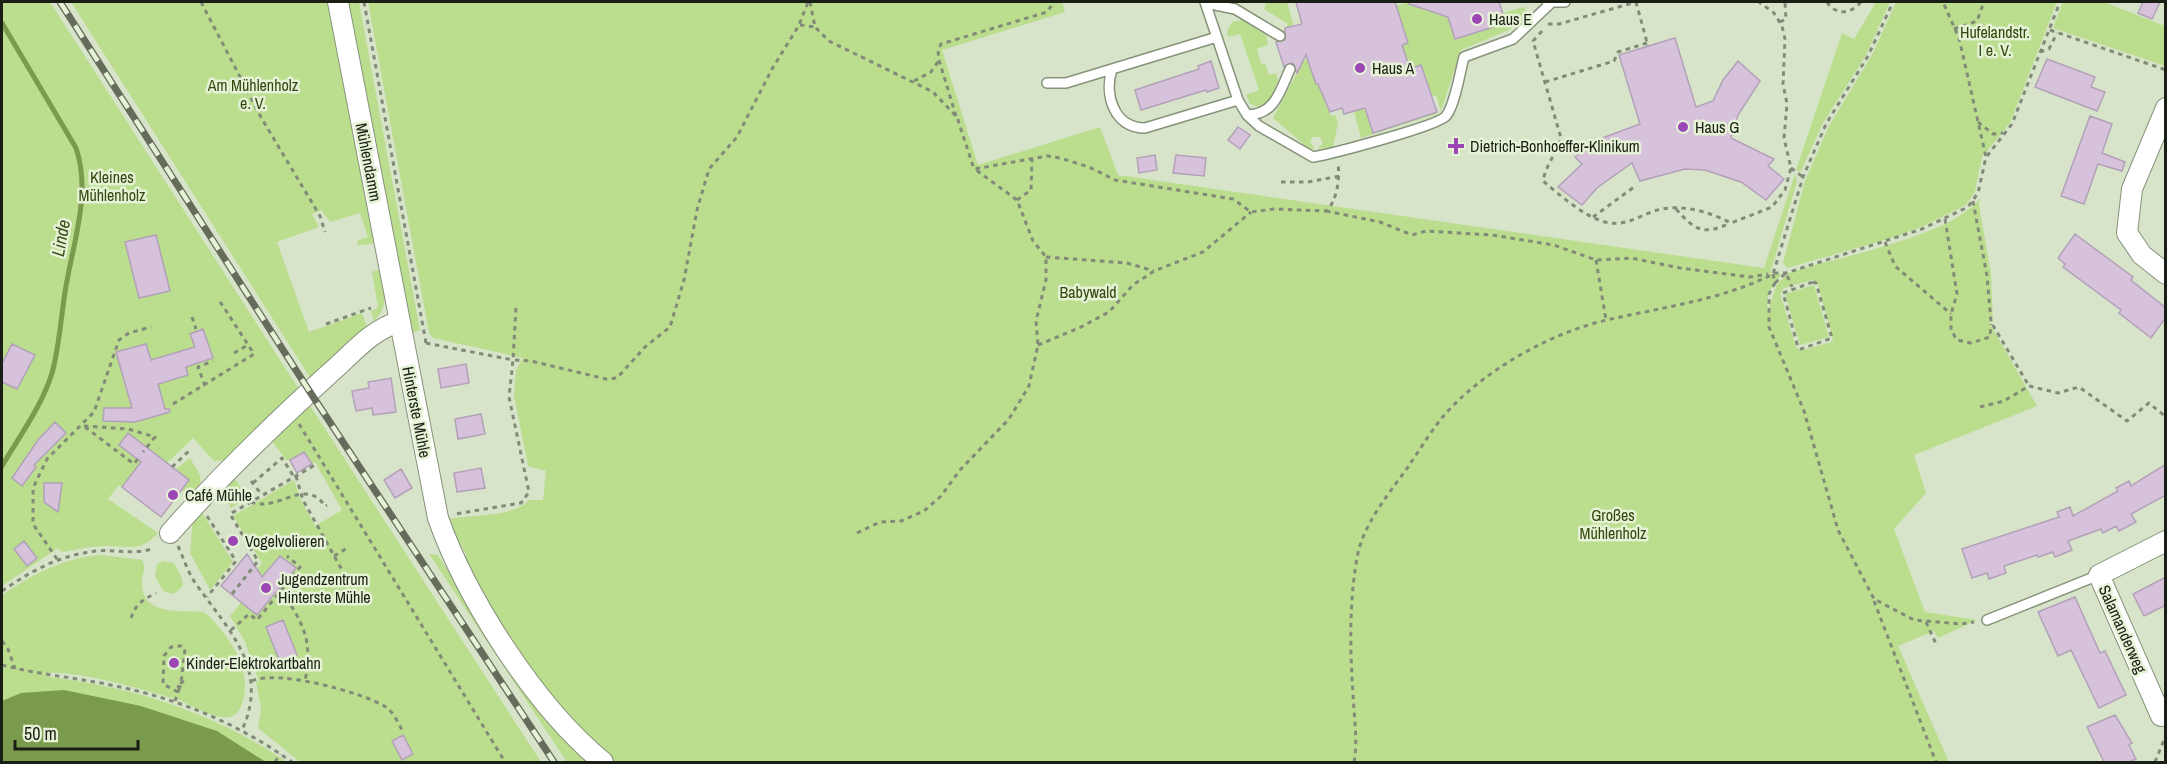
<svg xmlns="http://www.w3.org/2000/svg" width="2167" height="764" font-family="'Archivo Narrow',sans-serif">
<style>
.green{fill:#badd8e;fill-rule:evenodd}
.water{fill:#7a9a4d}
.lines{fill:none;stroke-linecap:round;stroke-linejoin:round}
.stream{stroke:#7a9a4d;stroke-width:5}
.building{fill:#d6c3db;stroke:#b2a1b8;stroke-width:1.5}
.lane-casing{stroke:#869279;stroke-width:12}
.street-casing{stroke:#869279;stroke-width:22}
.path{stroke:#828b78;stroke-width:3;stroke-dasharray:4.5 4.5;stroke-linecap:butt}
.lane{stroke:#fff;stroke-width:9}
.street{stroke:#fff;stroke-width:20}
.rail-casing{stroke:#656c5c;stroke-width:7}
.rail{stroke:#e5f2d6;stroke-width:4.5;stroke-dasharray:14;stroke-linecap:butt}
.poi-dot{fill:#9b46b4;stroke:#e5f2d6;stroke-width:2}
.labels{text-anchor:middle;stroke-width:5;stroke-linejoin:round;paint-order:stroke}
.poi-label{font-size:16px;fill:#1a1f15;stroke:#e5f2d6;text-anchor:start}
.park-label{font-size:16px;fill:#33480f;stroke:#e5f2d6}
.street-label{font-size:16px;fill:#1a1f15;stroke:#e5f2d6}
.water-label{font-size:18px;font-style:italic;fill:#384e16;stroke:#e5f2d6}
</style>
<rect width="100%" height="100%" fill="#d8e4ca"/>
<!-- green -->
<path class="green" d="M2,2H50L300,391L226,460L214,461L193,438L167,463L150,450L122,487L119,485L108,499L158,533C138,554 130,545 105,546C91,546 76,550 62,552L58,548L2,586V382L18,389L34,355L12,344L2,364Z
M71,2H331L376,240L372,244L358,245L357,241L368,237L360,213L330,222L321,210L312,214L319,227L277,242L309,332L362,313L367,327L311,379Z
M345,2H359L420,330L411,333Z
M368,2H1062L1065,12L942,50L978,165L1100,127L1118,175L1764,268L1795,174L1797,181L1770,274H1782L1768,293L1767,313L1777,284L1789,273C1835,257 1952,237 1980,198L1979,205L1991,274L1993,322H1989L2037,406L1914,455L1926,493L1894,529L1925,612L1977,620L1938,638L1934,631L1898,646L1949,762H615L583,734L555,701L498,624L462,556H467L446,520C471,513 511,519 529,500H543L546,471L528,466L514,396L516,370L523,358L433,338L429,333ZM1812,280L1817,282L1833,339L1831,342L1800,351L1796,347L1780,294L1784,288Z
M1263,2H1287L1297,37L1284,30L1288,24L1264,9L1266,4Z
M1410,2H1423L1426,9L1503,13L1524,7L1529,16L1509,30L1461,50L1441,111L1436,95L1432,96L1422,65L1410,69L1402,45L1408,43L1396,6Z
M1876,2H1890L1866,55L1823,123L1801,171H1798L1796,170L1842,33L1854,39Z
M1896,2H2057L2010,123L1982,157L1975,192L1966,205L1926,225L1895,237L1787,268L1783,263L1805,181L1829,126L1872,55Z
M2063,2H2104L2165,26V66L2053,28Z
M1242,20L1266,35L1268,45L1257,49L1261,64L1265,63L1269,75L1276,73L1278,80L1269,102L1258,107L1250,104L1246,95L1259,90L1240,34L1228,37L1227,32L1232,22Z
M1307,59L1331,116L1335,115L1338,123L1333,147L1317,149L1323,143L1320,137H1313L1310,141L1315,149L1308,148L1273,118L1304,60Z
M1432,97L1437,114L1361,138L1354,112L1364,108L1373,133L1437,112Z
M381,269C384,290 390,306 374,321L371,311L378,308L372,272Z
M1814,285L1829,337L1800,345L1785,294Z
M307,401L541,762H300L258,728L261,708L256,682L259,681L245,642L230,616L241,603L235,597L262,563L233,516L294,480L301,500L315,526L342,510L315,462L312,464L304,452L287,461L272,441L291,424L295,412Z
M190,458L200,475L201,486L170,521L189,496L182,490L189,480L175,470Z
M233,477L249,498L231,508L219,489Z
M201,511L233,562L210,590L190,553L193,518Z
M429,554L438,555L486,631L592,762H567Z
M102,555L142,560C147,568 142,574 142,583C142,616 180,610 203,612C211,616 216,624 222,631C239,653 251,676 242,704C240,710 236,715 230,717C215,720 191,705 177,699V695L175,699C141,689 78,670 44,673L50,677C138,688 214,713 287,762H266L217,731L141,706L2,703V595C32,575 64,557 102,555Z
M163,561L174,563L181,576L183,586L174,594L163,591L155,576L157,564Z"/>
<!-- water -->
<path class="water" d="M64,690L141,706L217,731L266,762H2V701L21,693Z"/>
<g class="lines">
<!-- stream -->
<path class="stream" d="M2,23L76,148C92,194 72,246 65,292C61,318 59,348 52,373C42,406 19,437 2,466"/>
</g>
<!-- building -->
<path class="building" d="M1296,2H1395L1408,43L1402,45L1410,69L1421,65L1437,112L1373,133L1365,108L1344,114L1342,108L1330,112L1318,84H1316L1306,55L1297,73L1292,63L1284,67L1276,42L1285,40V28L1302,24Z
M1410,2H1499L1506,23L1455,39L1448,17L1409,4Z
M2143,2H2160L2152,19L2138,13Z
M1675,38L1696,107L1713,101L1723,80L1738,61L1760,81L1738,115L1731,138L1774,159L1768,166L1784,179L1766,200L1741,182L1705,170L1685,169L1640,181L1632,163L1597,188L1582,205L1558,187L1582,164L1575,157L1600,139L1640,124L1619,55Z
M2047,59L2095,77L2091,87L2105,92L2097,111L2035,87Z
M1211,61L1219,88L1207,92L1206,90L1141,110L1135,90L1199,69L1198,66Z
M2090,116L2112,124L2102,153L2125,162L2122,171L2098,164L2084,204L2061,196Z
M1238,127L1250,135L1240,149L1228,140Z
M1155,155L1157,170L1139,173L1137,158Z
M1176,155L1206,158L1204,176L1173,173Z
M2075,234L2133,277L2131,280L2166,308V317L2151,338L2119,313L2121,310L2063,267L2065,264L2058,258Z
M156,235L170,291L139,298L125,242Z
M203,329L213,358L186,367L188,375L158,384L165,409H169L170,412L135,422L103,421L104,408H132L116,352L146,344L151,360L195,347L190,334Z
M12,344L35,355L17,389L2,382V364Z
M466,364L469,383L441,388L438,369Z
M391,378L396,412L373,415L372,408L356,411L352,391L369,388L368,382Z
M481,414L485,434L458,439L455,419Z
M55,422L66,433L34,465L36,467L22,486L12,478L38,440Z
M128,433L189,480L161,517L122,487L141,462L119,445Z
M304,452L312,464L297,473L290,460Z
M2166,464V495L2131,514L2136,522L2119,531L2116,526L2103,533L2101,529L2068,541L2072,550L2055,557L2053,552L2038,557L2037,555L2004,566L2006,573L1989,579L1987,573L1972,578L1962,549L2059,517L2057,512L2070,507L2073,516L2118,491L2116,488L2129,481L2131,486Z
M481,468L485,488L457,492L454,473Z
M401,469L412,488L395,498L384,480Z
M44,483H62L58,512L44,502Z
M24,541L37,558L27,566L14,549Z
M247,554L262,577L280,556L296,568L257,615L221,586Z
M2166,577V605L2144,616L2133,594Z
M2075,597L2100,653L2105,651L2126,695L2099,708L2071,650L2058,656L2038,612Z
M283,620L297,655L280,662L266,627Z
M2115,715L2132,743L2129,745L2136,759L2128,762H2104L2087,727Z
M403,735L413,754L402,760L392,741Z"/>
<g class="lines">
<defs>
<path id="lane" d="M1205,2L1238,100L1247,115L1259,126L1313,157C1331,154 1438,126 1446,116C1455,105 1460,72 1464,57L1513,39L1551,3
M1547,2H1565
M1206,3L1235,9L1280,36
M1217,37L1112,69C1104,95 1114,128 1145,128L1238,100
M1047,83H1066L1112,69
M1247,115C1275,115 1280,91 1290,69
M1987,620L2099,575"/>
<path id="street" d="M338,2L438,518C467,600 536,707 603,762
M2166,108L2132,189L2127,233L2142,255L2166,274
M170,533C220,476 274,424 330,373C351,355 372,329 399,322
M2166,541L2099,575L2161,716L2166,715"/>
</defs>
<!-- lane casing -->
<use href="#lane" class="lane-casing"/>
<!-- street casing -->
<use href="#street" class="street-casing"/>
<!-- path -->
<path class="path" d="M201,2L262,119L320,216L325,232
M364,2L426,343
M810,2L815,27L829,41L933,92L957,117L974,169L1047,156L1060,158L1089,167L1115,180L1233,199L1251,212L1274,209L1326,211C1337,202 1340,178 1338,164
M1636,2L1648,46
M1827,2C1836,16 1851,14 1861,2
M1780,22L1786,19L1785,2
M1548,24H1559L1636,2
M800,25L815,27
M1954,29L1977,21L1984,2
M2050,30L2166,70
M1542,31L1533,41L1561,138C1556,154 1546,165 1543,181C1560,195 1583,216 1605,222C1623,227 1638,217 1654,211C1679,203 1708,211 1731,223L1772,207L1785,190L1791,168L1784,138L1787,104L1783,84L1785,39L1782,26L1774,13L1759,2
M2040,52L2049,49L2057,33
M914,81L931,72L939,60
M1545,82L1614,61L1618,52L1647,43
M956,116L939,60L938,51L941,44L1047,12L1054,2
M1978,122L1993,134L2003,133
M1987,156L2012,124L2060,2
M1791,168L1803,177
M1281,182H1308L1340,176
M1017,200L1031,190L1032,159
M1973,201L1987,276L1991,322L2029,386
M1676,209C1695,230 1703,236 1730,223
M1326,211L1380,222L1412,235L1426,231L1492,235L1554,245L1596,260L1631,258L1680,268L1750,277L1768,274
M1593,217L1634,187
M1945,219L1957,294L1951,314V330L1957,340L1971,343L1990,337L1991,324
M1885,242L1895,266L1951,314
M1046,257L1127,263L1154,271
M1596,260L1606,320
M1774,273H1786L1922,229L1968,207L1978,193L1986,157L1959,38L1943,2
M1773,274L1775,283L1769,294V327L1804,411L1838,530L1874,599L1914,620L1961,624L1974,622
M1813,282L1816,283L1832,338L1801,349L1798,347L1783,293Z
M1775,283L1786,273L1792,287
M516,308L513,360L531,361L606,379L617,378L645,347L670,327L684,280L697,210L709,169L737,137L772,69L799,25L808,2
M192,317L196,329
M326,324L371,308
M426,343L513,360L509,397L529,492L521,503L456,514
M1038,345L1079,328L1109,312L1133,285L1154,271L1203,252L1251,212
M234,353L248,345
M205,386L198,367L213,361
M173,404L254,354L221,303L216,305
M1980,407L2004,401L2029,386L2058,393L2079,387L2127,421L2149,403L2166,417
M299,424L505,762
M84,426L128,429L155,437L143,452
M85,427L134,464L140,456
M172,467L191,449
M296,476L303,500L347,579
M251,481L262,495
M253,483L282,458L294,477
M251,502C277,513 305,476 325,506L327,505
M207,516L236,561L207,597
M857,533L880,522L901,521L924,511L941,496L960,470L1009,419L1029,386L1038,345L1036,321L1046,280V257L1033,241L1017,200L976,170
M178,546C184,559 188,573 196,584C229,631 270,669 242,730
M334,556L349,547
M57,559L33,524V488L47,459L94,412L119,340L129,333L151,327
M2,591C31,571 60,555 96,551C115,549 132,555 152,549
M281,591C304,623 313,642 305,681
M232,594L258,561L230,514L315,465
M1874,601L1936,762
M131,618C136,603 143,600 156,593
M1926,622L1936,644
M231,630L249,614L257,620L300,567L287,556
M2,641L8,649L15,669
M2,665C40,675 81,678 120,687C182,700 240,725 292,762
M252,681C276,669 362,692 386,707C393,712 398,722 402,730
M177,686L183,688
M178,692L163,684L164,656L171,647L181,646L185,649L181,683
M175,701L181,683L188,679
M275,762L280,754
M1354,762C1358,741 1354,717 1353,694C1350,649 1349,603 1357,558C1363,523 1390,493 1410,464C1420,449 1430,433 1441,419C1479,373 1549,333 1607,320C1663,307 1722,300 1773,274L1803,177L1826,124L1868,56L1893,2
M2155,762L2166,735"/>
<!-- lane -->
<use href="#lane" class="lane"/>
<!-- street -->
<use href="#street" class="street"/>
<defs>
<path id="rail" d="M60,2L310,392L554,762"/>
</defs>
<!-- rail casing -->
<use href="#rail" class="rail-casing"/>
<!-- rail -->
<use href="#rail" class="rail"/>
</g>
<!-- markers -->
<g class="poi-dot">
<circle cx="1477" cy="19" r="6"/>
<circle cx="1360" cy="68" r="6"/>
<circle cx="1683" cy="127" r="6"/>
<path d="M1453 137h6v6h6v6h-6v6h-6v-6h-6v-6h6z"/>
<circle cx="173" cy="495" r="6"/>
<circle cx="233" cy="541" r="6"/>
<circle cx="266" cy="588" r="6"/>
<circle cx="174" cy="663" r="6"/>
</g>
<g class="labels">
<!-- poi labels -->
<g class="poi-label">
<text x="1489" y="25">Haus E</text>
<text x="1372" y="74">Haus A</text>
<text x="1695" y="133">Haus G</text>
<text x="1470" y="152">Dietrich-Bonhoeffer-Klinikum</text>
<text x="185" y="501">Café Mühle</text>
<text x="245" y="547">Vogelvolieren</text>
<text x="278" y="585">Jugendzentrum<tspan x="278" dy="18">Hinterste Mühle</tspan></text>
<text x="186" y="669">Kinder-Elektrokartbahn</text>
</g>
<!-- park labels -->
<g class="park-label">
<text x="1995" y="38">Hufelandstr.<tspan x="1995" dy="18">I e. V.</tspan></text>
<text x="253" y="91">Am Mühlenholz<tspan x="253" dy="18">e. V.</tspan></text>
<text x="112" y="183">Kleines<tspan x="112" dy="18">Mühlenholz</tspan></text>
<text x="1088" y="298">Babywald</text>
<text x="1613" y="521">Großes<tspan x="1613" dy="18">Mühlenholz</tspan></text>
</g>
<!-- street labels -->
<g class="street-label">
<text transform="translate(369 162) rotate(79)" y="6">Mühlendamm</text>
<text transform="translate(417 412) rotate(79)" y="6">Hinterste Mühle</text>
<text transform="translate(2123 629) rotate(66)" y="6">Salamanderweg</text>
</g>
<!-- water labels -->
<g class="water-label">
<text transform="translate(61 238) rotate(-80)" y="6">Linde</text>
</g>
</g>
<!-- border -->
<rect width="2167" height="764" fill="none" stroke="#1a1f15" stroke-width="6"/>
<!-- scale -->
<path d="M15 740v9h123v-9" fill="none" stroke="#1a1f15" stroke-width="3"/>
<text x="24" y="740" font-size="18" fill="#1a1f15" stroke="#e5f2d6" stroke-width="4.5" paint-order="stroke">50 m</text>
</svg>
